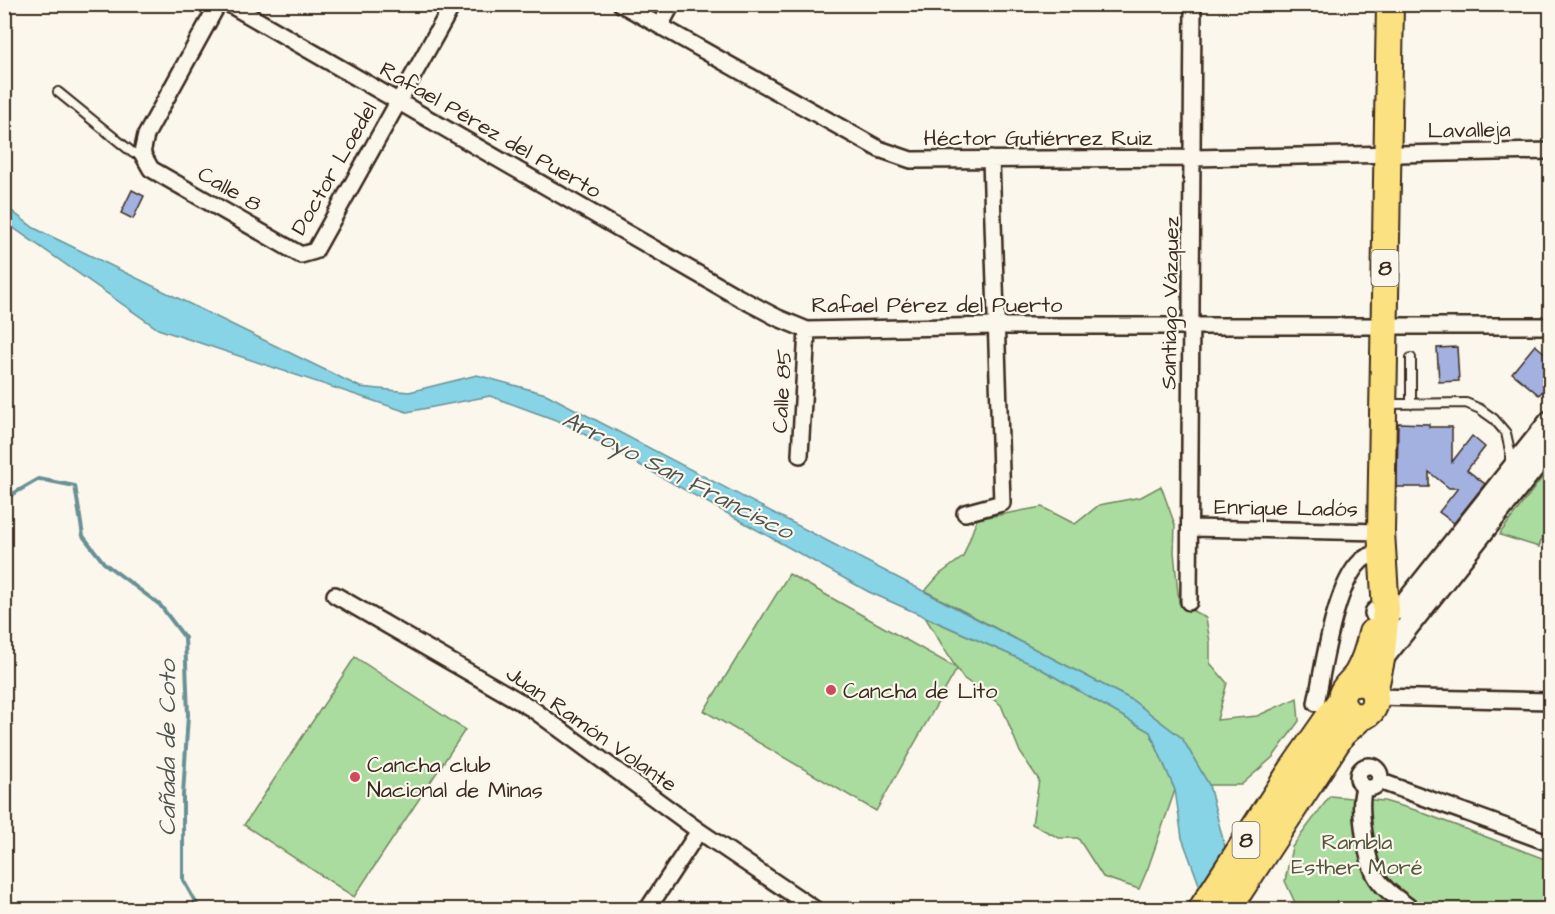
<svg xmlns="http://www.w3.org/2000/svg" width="1555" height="914" font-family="'Architects Daughter',sans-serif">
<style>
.green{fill:#a9dc9e;stroke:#72835e;stroke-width:1.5}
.water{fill:#86d4e5;stroke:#689095;stroke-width:1.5}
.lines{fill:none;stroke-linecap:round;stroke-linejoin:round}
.stream{stroke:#689095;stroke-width:4}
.building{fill:#a3b1e0;stroke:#3b2a1e;stroke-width:1.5}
.service-casing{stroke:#3b2a1e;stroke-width:12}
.minor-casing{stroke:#3b2a1e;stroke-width:20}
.secondary-casing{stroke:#3b2a1e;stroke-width:26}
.trunk-casing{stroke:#3b2a1e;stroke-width:30}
.service{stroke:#fbf7ec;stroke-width:8}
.minor{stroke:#fbf7ec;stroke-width:15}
.secondary{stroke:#fbf7ec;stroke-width:21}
.trunk{stroke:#fbe180;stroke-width:26}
.poi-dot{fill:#d1495b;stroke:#fbf7ec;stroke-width:2}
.labels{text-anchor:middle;stroke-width:4.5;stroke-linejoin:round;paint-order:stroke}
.shield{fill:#fbf7ec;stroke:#75685c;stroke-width:1.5}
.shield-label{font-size:21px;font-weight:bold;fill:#3b2a1e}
.street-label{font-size:22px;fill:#3b2a1e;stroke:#fbf7ec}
.poi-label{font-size:22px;fill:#3b2a1e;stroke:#fbf7ec;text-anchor:start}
.park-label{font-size:22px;fill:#56563e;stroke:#fbf7ec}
.water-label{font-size:24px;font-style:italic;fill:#4e5450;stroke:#fbf7ec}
</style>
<rect width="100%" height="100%" fill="#fbf7ec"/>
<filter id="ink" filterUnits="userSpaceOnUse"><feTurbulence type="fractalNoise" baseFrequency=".0167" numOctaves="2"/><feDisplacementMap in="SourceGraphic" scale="12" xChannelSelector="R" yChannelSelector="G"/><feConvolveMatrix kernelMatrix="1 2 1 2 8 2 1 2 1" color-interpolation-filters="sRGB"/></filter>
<g filter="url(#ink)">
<!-- green -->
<path class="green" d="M1550,467V534L1543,535L1539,547L1500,535L1501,532Z
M1161,486L1175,525L1174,552L1179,603L1206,618L1210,642V663L1227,683L1217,720L1257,716L1297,698L1299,721L1273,757L1241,785H1209L1182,738L1132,700L925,591L940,574L963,557L977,519L1042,507L1075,524L1099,505L1141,497Z
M789,574L956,668L925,617L1036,666L1150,732L1175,790L1148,868L1139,889L1103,877L1078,838H1059L1032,824L1039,780L1020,752L1001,705L963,678L957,669L876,811L704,711Z
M355,657L465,730L354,897L244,825Z
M1330,796L1384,801L1415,810L1550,861V909H1298L1285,881L1292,847Z"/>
<!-- water -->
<path class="water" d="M4,205L34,228L360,387L409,392L477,375L546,394L1132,700L1182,738L1209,785L1228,859L1246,909H1209L1207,906L1182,838L1175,790L1150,732L1036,666L869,592L564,423L490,396L407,412L158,329L5,222Z"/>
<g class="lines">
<!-- stream -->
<path class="stream" d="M4,499L39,479L75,486L83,536L104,563L160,605L185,638L188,715L183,795V880L200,910"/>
</g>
<!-- building -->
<path class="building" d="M132,190L144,196L133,219L121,213Z
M1535,345L1551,358V382L1539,395L1512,373Z
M1457,347L1459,381L1439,382L1437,348Z
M1398,423L1429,424V427H1452V462L1472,436L1485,447L1467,470L1485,484L1454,523L1439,512L1458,488H1449L1429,472V487H1397Z"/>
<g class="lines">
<defs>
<path id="service" d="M58,92L133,153H142
M1388,404L1466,403L1480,409L1494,419L1506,433L1510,451V465
M1411,404V358"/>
<path id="minor" d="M218,4L146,135L142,153L151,169L301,255L315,251L453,4
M229,4L738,297L778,318L807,330L996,326H1550
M621,4L879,149L911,160L1193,158L1550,151
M660,26L672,4
M800,455L807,330
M965,513L1002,503L991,159
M1190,528L1381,532
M335,595L531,708L699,831L816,910
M1189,602L1193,4
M1376,697L1550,701
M1316,703C1324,666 1334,586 1361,561C1365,557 1372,555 1378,553
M1358 777a11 11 0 1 1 22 0a11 11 0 1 1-22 0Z
M1379,781L1550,843
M1365,787C1356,801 1367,860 1375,875C1383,890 1399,899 1413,910
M647,910L699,831"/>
<path id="secondary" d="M1376,613L1400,608L1408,601L1550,422
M1381,660L1550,446"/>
<path id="trunk" d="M1349,685C1382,672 1383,720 1356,716C1352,716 1348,714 1345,709C1341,705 1340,697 1343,692C1346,685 1354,680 1358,673C1365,661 1369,647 1372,633
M1374,692L1381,660L1386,611L1381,532L1390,4
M1201,910L1292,770L1341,700
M1227,910L1342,734L1361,717"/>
</defs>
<!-- service casing -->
<use href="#service" class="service-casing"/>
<!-- minor casing -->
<use href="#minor" class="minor-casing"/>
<!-- secondary casing -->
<use href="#secondary" class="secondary-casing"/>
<!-- trunk casing -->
<use href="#trunk" class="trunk-casing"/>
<!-- service -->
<use href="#service" class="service"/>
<!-- minor -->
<use href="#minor" class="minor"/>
<!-- secondary -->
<use href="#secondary" class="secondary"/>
<!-- trunk -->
<use href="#trunk" class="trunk"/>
</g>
</g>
<!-- markers -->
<g class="poi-dot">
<circle cx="831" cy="690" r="6"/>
<circle cx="355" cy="777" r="6"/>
</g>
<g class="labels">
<!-- shield labels -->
<g class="shield">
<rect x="1371.5" y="250" width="27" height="36" rx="4.5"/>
<rect x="1232.5" y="822" width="27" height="36" rx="4.5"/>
</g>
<g class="shield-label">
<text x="1385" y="275">8</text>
<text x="1246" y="847">8</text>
</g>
<!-- street labels -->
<g class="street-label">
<text transform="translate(491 129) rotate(30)" y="8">Rafael Pérez del Puerto</text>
<text transform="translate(1469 129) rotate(-1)" y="8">Lavalleja</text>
<text x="1038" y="145">Héctor Gutiérrez Ruiz</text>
<text transform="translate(333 168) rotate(-60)" y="8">Doctor Loedel</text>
<text transform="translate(230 188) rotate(30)" y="8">Calle 8</text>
<text transform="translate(1169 303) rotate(-89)" y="8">Santiago Vázquez</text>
<text x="937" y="312">Rafael Pérez del Puerto</text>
<text transform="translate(781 391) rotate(-87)" y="8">Calle 85</text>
<text transform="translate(1286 507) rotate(1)" y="8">Enrique Ladós</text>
<text transform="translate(592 728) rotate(35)" y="8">Juan Ramón Volante</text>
</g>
<!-- poi labels -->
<g class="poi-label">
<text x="843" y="698">Cancha de Lito</text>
<text x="367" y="772">Cancha club<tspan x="367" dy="25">Nacional de Minas</tspan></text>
</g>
<!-- park labels -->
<g class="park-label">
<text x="1357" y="849">Rambla<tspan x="1357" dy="25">Esther Moré</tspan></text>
</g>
<!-- water labels -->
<g class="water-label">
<text transform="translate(678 475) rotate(27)" y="8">Arroyo San Francisco</text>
<text transform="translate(167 748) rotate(-90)" y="8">Cañada de Coto</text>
</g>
</g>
<!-- margin -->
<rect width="1555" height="914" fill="none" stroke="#fbf7ec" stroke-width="24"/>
<rect x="12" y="12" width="1531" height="890" fill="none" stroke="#3b2a1e" stroke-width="2" filter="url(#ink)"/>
</svg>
